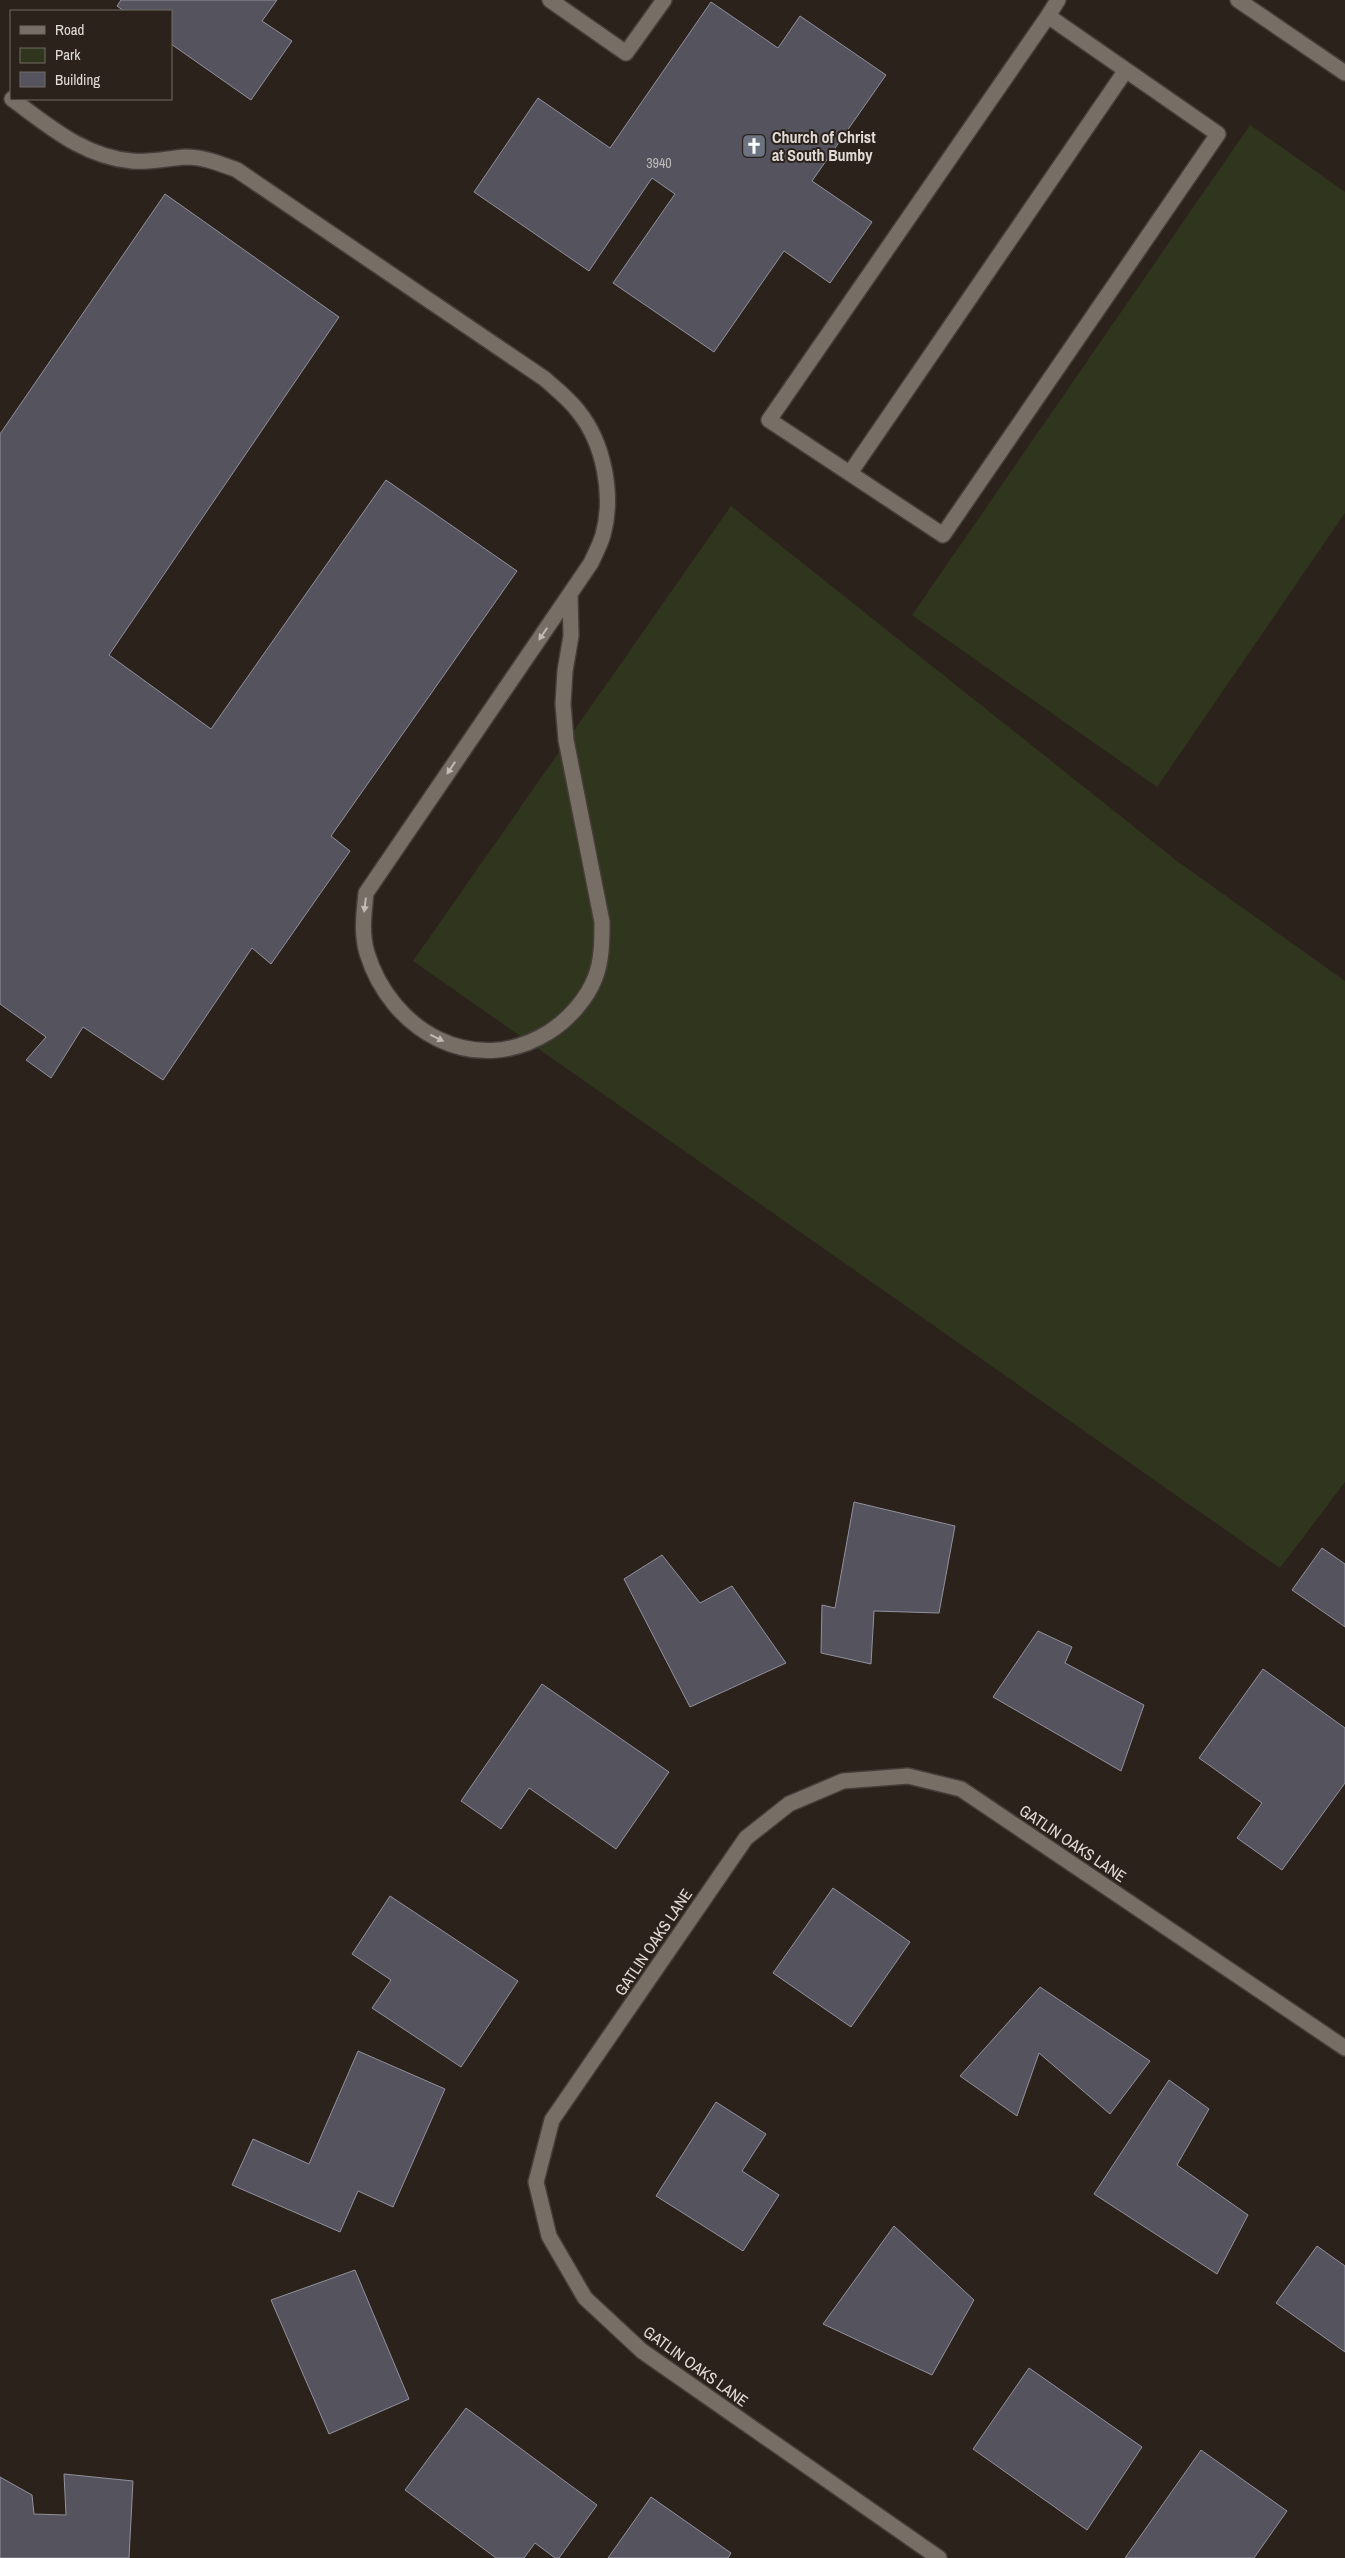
<svg xmlns="http://www.w3.org/2000/svg" width="1345" height="2558" font-family="'Archivo Narrow',sans-serif">
<style>
.green{fill:#30361d}
.building{fill:#54535e;stroke:#92919d}
.lines{fill:none;stroke-linecap:round;stroke-linejoin:round}
.service-casing{stroke:#443d38;stroke-width:18}
.minor-casing{stroke:#443d38;stroke-width:18}
.tertiary-casing{stroke:#443d38;stroke-width:18}
.service{stroke:#776e66;stroke-width:15}
.minor{stroke:#776e66;stroke-width:15}
.tertiary{stroke:#776e66;stroke-width:15}
.oneway{fill:#c1bab5}
.labels{text-anchor:middle;stroke-width:4;stroke-linejoin:round;paint-order:stroke}
.number-label{font-size:14px;fill:#beb9b9}
.poi-label{font-size:16px;font-weight:bold;fill:#e1dbd7;stroke:#2a221b;text-anchor:start}
.street-label{font-size:16px;fill:#e1dbd7;stroke:#2a221b}
</style>
<rect width="100%" height="100%" fill="#2a221b"/>
<!-- green -->
<path class="green" d="M1250,125L1345,192V513L1157,787L912,615Z
M731,506L1177,861L1345,981V1482L1280,1568L413,961Z"/>
<!-- building -->
<path class="building" d="M121,0H277L262,21L292,41L251,100L171,44V11H124L117,6Z
M711,2L778,48L800,16L886,75L812,181L872,222L830,283L784,251L714,352L613,283L675,194L652,178L589,271L474,192L538,98L610,148Z
M165,194L339,317L109,655L211,729L386,480L517,571L331,836L350,851L271,964L252,948L163,1080L83,1027L51,1078L26,1060L46,1037L0,1004V434Z
M854,1502L955,1526L939,1613L874,1611L871,1664L821,1653L822,1605L835,1608Z
M1322,1548L1345,1564V1627L1292,1590Z
M662,1555L700,1603L732,1586L786,1663L690,1707L624,1579Z
M1038,1631L1072,1647L1065,1663L1144,1705L1121,1771L993,1697Z
M1263,1669L1345,1728V1783L1282,1870L1237,1838L1262,1803L1199,1758Z
M542,1684L669,1772L616,1849L529,1788L501,1829L461,1801Z
M833,1888L910,1942L851,2027L773,1973Z
M390,1896L518,1981L461,2067L372,2008L391,1980L352,1954Z
M1040,1987L1150,2061L1110,2114L1039,2053L1017,2116L960,2076Z
M358,2051L445,2089L393,2207L358,2191L340,2232L232,2185L253,2139L309,2164Z
M1169,2080L1209,2109L1177,2165L1248,2215L1217,2274L1094,2194Z
M716,2102L766,2134L742,2171L779,2195L743,2251L656,2196Z
M894,2226L974,2300L932,2375L823,2324Z
M1317,2246L1345,2266V2352L1276,2303Z
M355,2270L409,2399L329,2434L271,2300Z
M1029,2368L1142,2447L1087,2530L973,2449Z
M466,2408L597,2505L559,2558H555L535,2543L524,2558H496L405,2490Z
M1201,2450L1287,2511L1254,2558H1125Z
M64,2474L133,2481L129,2558H0V2477L32,2495L34,2514L66,2515Z
M651,2497L731,2553L728,2558H608Z"/>
<g class="lines">
<defs>
<path id="service" d="M550,0L626,53L664,0
M1048,16L1218,134L943,535L769,420L1048,16L1058,0
M12,99C49,126 84,157 132,161C150,163 168,158 186,157C204,157 221,164 237,170L545,379C556,389 569,399 578,411C604,443 614,495 603,535C600,545 595,554 591,563L366,893C364,913 361,933 367,953C391,1031 474,1079 549,1032C568,1020 587,999 595,978C602,961 602,940 602,922L566,740L563,704L565,671L571,636L570,594
M850,473L1126,70"/>
<path id="minor" d="M939,2558L642,2351L585,2298L549,2236L536,2182L552,2120L746,1838L789,1804L843,1781L908,1776L961,1789L1345,2048"/>
<path id="tertiary" d="M1238,0L1345,73"/>
</defs>
<!-- service casing -->
<use href="#service" class="service-casing"/>
<!-- minor casing -->
<use href="#minor" class="minor-casing"/>
<!-- tertiary casing -->
<use href="#tertiary" class="tertiary-casing"/>
<!-- service -->
<use href="#service" class="service"/>
<!-- minor -->
<use href="#minor" class="minor"/>
<!-- tertiary -->
<use href="#tertiary" class="tertiary"/>
</g>
<!-- one-way arrows -->
<defs><path id="oneway-solid" d="M-6-.8H1V-3.2L6.5 0L1 3.2V.8H-6Z" transform="scale(1.25)"/></defs>
<g class="oneway">
<use href="#oneway-solid" transform="translate(543 634) rotate(124)"/>
<use href="#oneway-solid" transform="translate(451 768) rotate(124)"/>
<use href="#oneway-solid" transform="translate(365 905) rotate(97)"/>
<use href="#oneway-solid" transform="translate(437 1038) rotate(26)"/>
</g>
<!-- icons -->
<defs>
<symbol id="church-square" viewBox="-11 -11 22 22"><rect x="-9" y="-9" width="18" height="18" rx="4" fill="#6b7280" stroke="#2a221b"/><path d="M-1.2-6h2.4v3.5h3.3v2.4h-3.3V6h-2.4V-.1h-3.3v-2.4h3.3Z" fill="#fff"/></symbol>
</defs>
<g fill-rule="evenodd">
<use href="#church-square" x="740" y="132" width="28" height="28"/>
</g>
<g class="labels">
<!-- number labels -->
<g class="number-label">
<text x="659" y="168">3940</text>
</g>
<!-- poi labels -->
<g class="poi-label">
<text x="772" y="143">Church of Christ<tspan x="772" dy="18">at South Bumby</tspan></text>
</g>
<!-- street labels -->
<g class="street-label">
<text transform="translate(1073 1843) rotate(34)" y="6">GATLIN OAKS LANE</text>
<text transform="translate(653 1942) rotate(-56)" y="6">GATLIN OAKS LANE</text>
<text transform="translate(696 2366) rotate(36)" y="6">GATLIN OAKS LANE</text>
</g>
</g>
<!-- legend -->
<rect x="10" y="10" width="162" height="90" fill="#2a221b" stroke="#736c66"/>
<rect x="20" y="26" width="25" height="8" fill="#776e66" stroke="#736c66"/>
<text x="55" y="35" font-size="15" fill="#e1dbd7">Road</text>
<rect x="20" y="48" width="25" height="15" fill="#30361d" stroke="#736c66"/>
<text x="55" y="60" font-size="15" fill="#e1dbd7">Park</text>
<rect x="20" y="72" width="25" height="15" fill="#54535e" stroke="#736c66"/>
<text x="55" y="85" font-size="15" fill="#e1dbd7">Building</text>
</svg>
